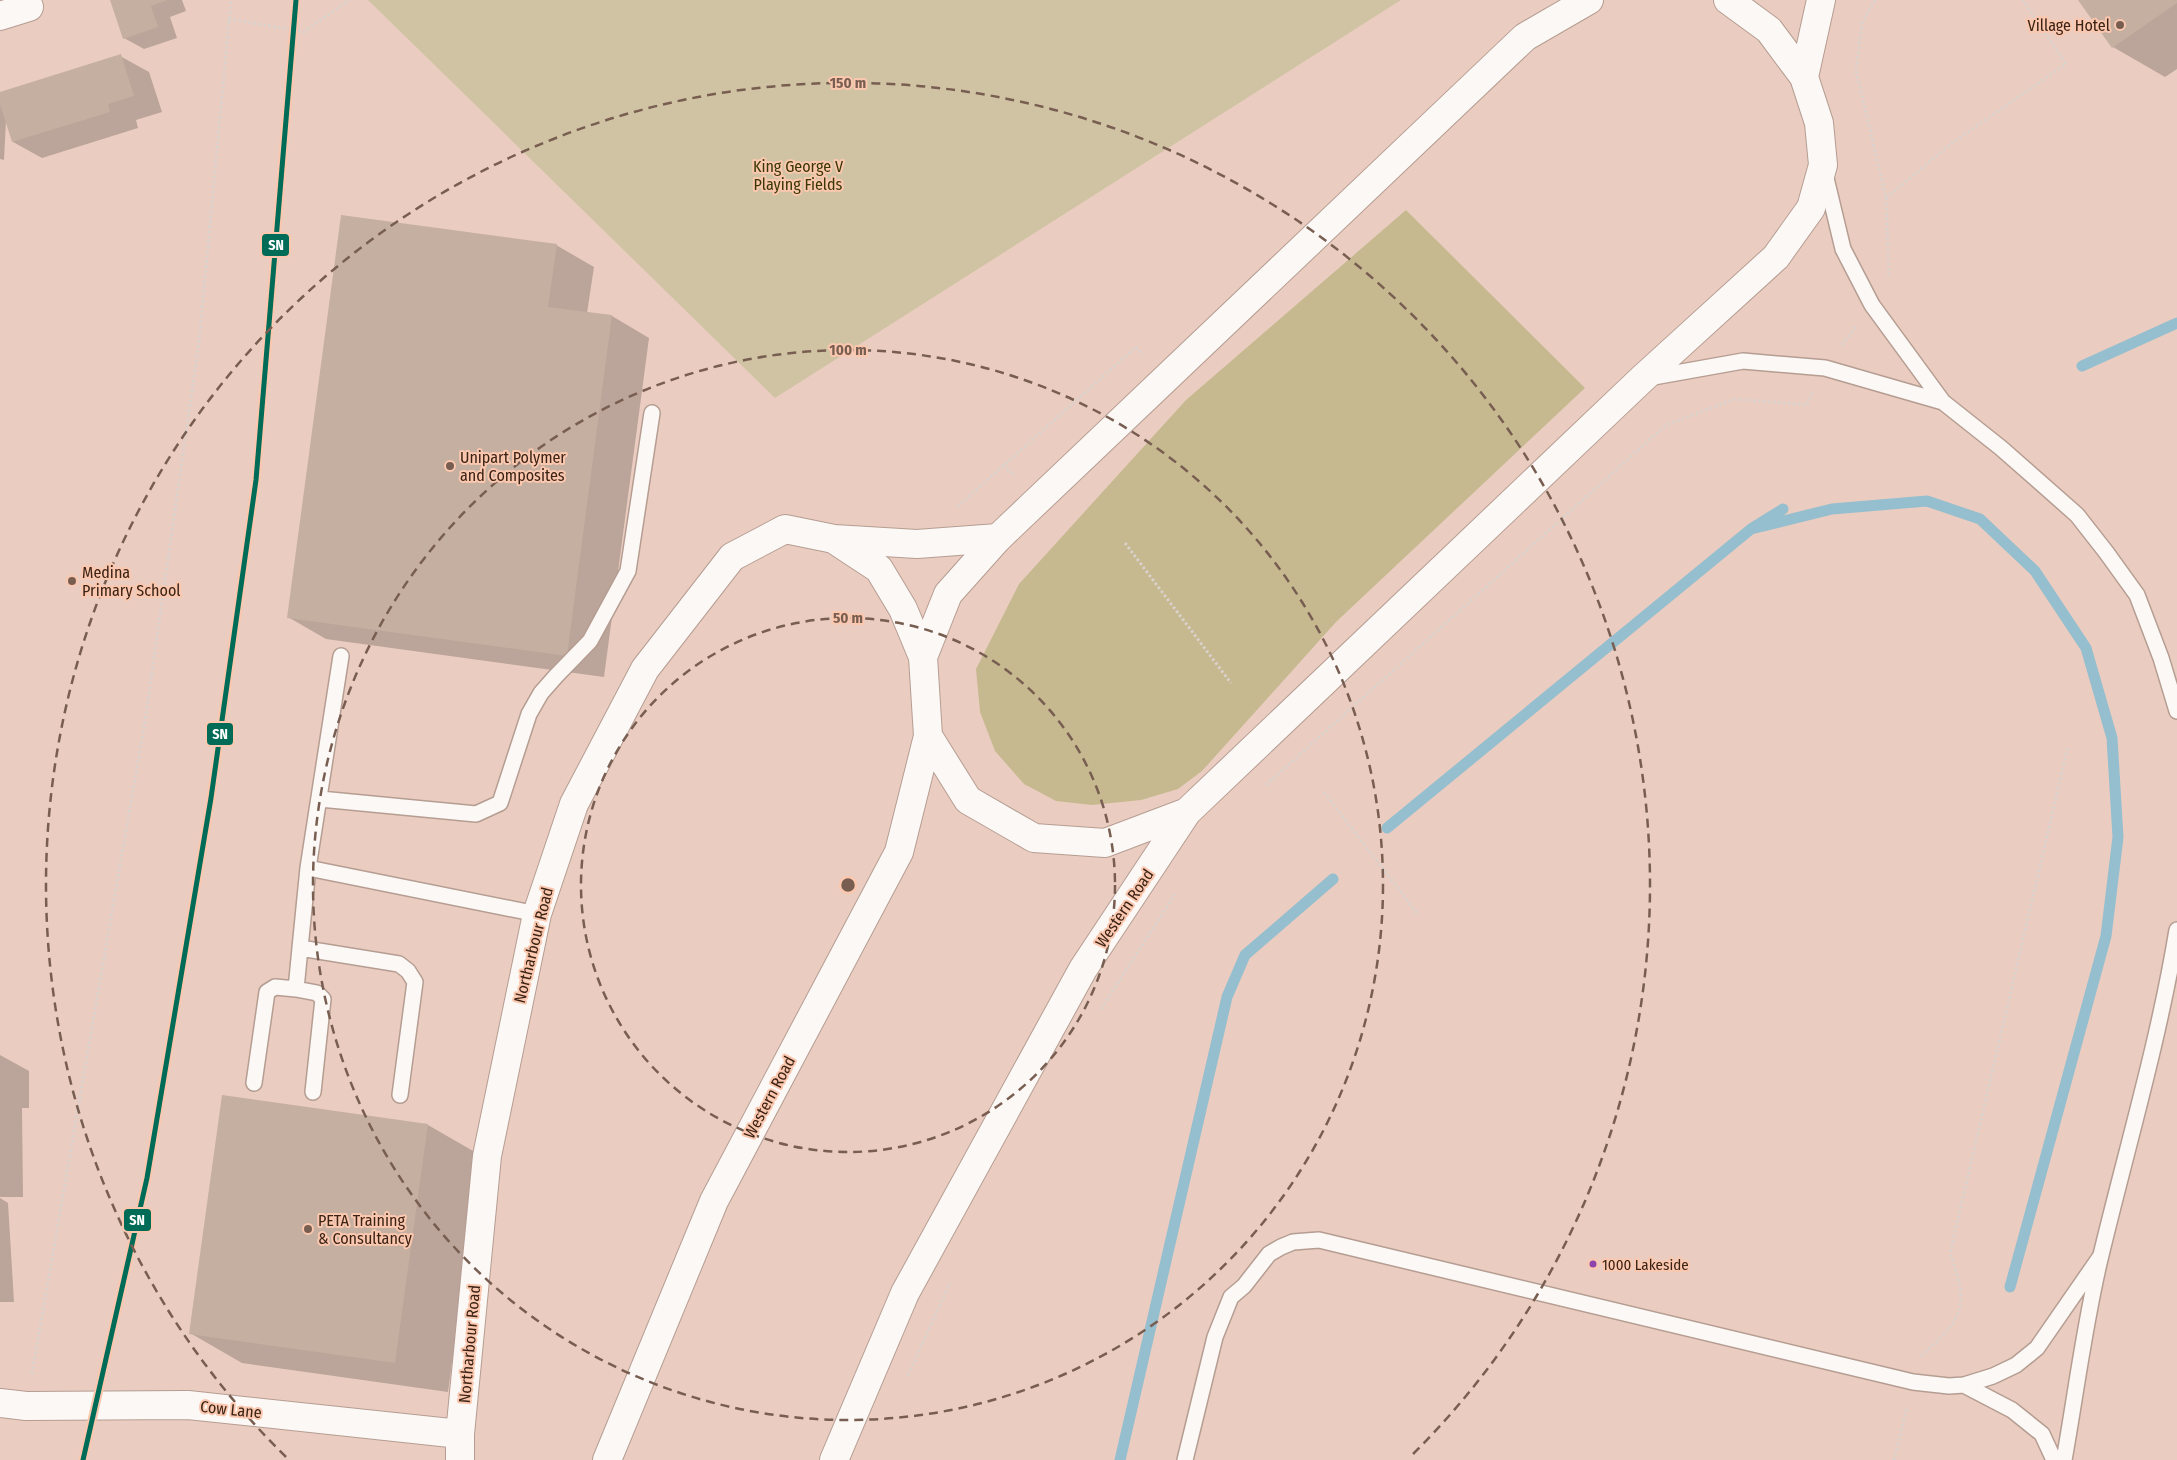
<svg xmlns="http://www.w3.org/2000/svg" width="2177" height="1460" font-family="'Fira Sans Condensed',sans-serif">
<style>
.green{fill:#d0c3a3}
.forest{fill:#c6b990}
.shadow{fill:#0003}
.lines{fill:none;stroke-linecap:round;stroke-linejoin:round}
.stream{stroke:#95becf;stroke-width:11}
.building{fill:#c5afa0}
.service-casing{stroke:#b59d92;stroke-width:18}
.minor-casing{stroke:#b59d92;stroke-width:30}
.primary-casing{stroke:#b59d92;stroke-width:30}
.path{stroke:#dad1cd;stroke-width:3;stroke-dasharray:2.5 2.5;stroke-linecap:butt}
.service{stroke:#fcf8f6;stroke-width:15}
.minor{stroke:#fcf8f6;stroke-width:28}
.primary{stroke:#fcf8f6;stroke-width:28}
.rail-1-casing{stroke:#fbc7ae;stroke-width:9}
.rail-1{stroke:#006b56;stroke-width:5}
.ring{fill:none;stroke:#785e51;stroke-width:2.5;stroke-dasharray:9 6}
.poi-dot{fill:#785e51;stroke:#fbc7ae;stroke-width:2}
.bus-dot{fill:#8e44ad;stroke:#fbc7ae;stroke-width:2}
.labels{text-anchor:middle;stroke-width:4;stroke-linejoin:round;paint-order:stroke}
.bus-label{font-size:15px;fill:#3a2215;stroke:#fbc7ae;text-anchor:start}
.poi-label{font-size:16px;fill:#3a2215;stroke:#fbc7ae;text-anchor:start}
.park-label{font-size:16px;fill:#393703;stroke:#fbc7ae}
.street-label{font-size:16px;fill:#3a2215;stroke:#fbc7ae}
.centre{fill:#785e51;stroke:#fbc7ae;stroke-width:2.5}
.ring-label{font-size:15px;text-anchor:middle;font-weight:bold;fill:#785e51;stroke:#fbc7ae;stroke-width:4;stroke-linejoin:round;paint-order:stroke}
.line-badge{stroke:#fbc7ae;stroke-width:2}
.badge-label{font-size:14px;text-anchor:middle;font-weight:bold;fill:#fff}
</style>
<rect width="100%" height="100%" fill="#eacdc0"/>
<!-- green -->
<path class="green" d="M368,0H1401L775,398Z"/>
<!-- forest -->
<path class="forest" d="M1406,210L1585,388L1336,622L1202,771L1178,789L1141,800L1092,805L1056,801L1024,784L995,751L980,712L976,669L1019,584L1186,400Z"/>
<!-- shadow -->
<path class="shadow" d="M111,0H182L186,11L170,17L177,38L144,49L124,38Z
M2079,0H2177V69L2165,77L2113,47Z
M120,56L149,72L162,112L136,120L138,128L42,158L13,142L6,120L4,160L0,159V94Z
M556,245L594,267L587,313L612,316L649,338L604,677L326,639L288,617Z
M0,1055L29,1071V1108H22L23,1197H0Z
M428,1125L480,1155L448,1392L242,1363L190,1333Z
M0,1198L8,1203L14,1302H0Z"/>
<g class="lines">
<!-- stream -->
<path class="stream" d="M2082,366L2177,323
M1751,529L1832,509L1927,501L1980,519L2035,571L2086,648L2112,738L2118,837L2106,936L2010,1287
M1387,828L1751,529L1783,509
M1120,1460L1227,997L1245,955L1333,879"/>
</g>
<!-- building -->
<path class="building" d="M110,0H168L151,6L158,27L123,39Z
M2078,0H2177V3L2112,48Z
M121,54L134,96L108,104L110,112L12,142L0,104V92Z
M341,215L557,244L548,307L612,315L567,656L287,618Z
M222,1095L428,1124L395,1363L189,1334Z"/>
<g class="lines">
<defs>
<path id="service" d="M1825,174L1843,249L1872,305L1943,402L2001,448L2077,515L2106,552L2137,595L2161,658L2177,711
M1648,378L1743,361L1825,368L1943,402
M341,656L308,868L300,948L399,964L408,971L415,982L400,1095
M320,799L476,814L500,803L529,714L541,693L556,676L590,641L628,571L652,413
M308,868L537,914
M296,989L317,993L323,999L313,1092
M254,1083L267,992L275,987L296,989L300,948
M1964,1385L2012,1410L2042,1434L2054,1460
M1185,1460L1215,1337L1231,1297L1244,1286L1269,1254L1281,1247L1293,1242L1319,1240L1913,1382L1949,1386L1964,1385L1993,1376L2016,1365L2037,1348L2100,1257
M2064,1460C2076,1393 2085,1320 2101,1255C2127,1147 2159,1040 2177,930"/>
<path id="minor" d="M0,16L29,7
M835,540L879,569L903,609L923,657
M0,1403L26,1406L188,1405L460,1434
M460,1460V1434L487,1156L537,914L574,804L645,669L732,557L785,529L834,539L917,544L998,538"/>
<path id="primary" d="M1589,0L1525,37L998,538L948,594L923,657L928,736L968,800L1034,838L1105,843L1187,812L1642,379L1776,257L1811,208L1823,165L1819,123L1804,77L1769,30L1728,0
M1804,77L1821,0
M607,1460L714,1201L899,852L928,736
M834,1460L905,1293L1083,969L1187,812"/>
</defs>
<!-- service casing -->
<use href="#service" class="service-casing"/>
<!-- minor casing -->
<use href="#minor" class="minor-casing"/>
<!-- primary casing -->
<use href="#primary" class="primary-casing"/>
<!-- path -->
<path class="path" d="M1875,0L1862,23L1856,70L1886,198L1889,277
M229,19L304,32L349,0
M1886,198L1952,143L2066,64L2023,0
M1842,345L1856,326
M1003,465L1014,475L1015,474
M957,507L1136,347L1143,355
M1125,543L1231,683
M1266,785L1666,425L1735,399L1807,405L1812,393
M1324,792L1417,913
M1101,1009L1175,894
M1921,1356C1963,1319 1970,1307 1950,1253L2068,746
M32,1374L145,721L199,341L231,0
M908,1375L950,1283
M1894,1460L1907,1407"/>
<!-- service -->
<use href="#service" class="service"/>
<!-- minor -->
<use href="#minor" class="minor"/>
<!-- primary -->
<use href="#primary" class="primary"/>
<defs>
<path id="rail-1" d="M83,1460L147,1178L211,798L256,480L296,0"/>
</defs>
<!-- rail-1 casing -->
<use href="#rail-1" class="rail-1-casing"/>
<!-- rail-1 -->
<use href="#rail-1" class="rail-1"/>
</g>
<!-- distance rings -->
<g class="ring">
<circle cx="848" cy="885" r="267"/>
<circle cx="848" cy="885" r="535"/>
<path d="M286 1457A802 802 0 1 1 1410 1457"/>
</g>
<!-- markers -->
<g class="poi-dot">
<circle cx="2120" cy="25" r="5"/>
<circle cx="450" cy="466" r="5"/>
<circle cx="72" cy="581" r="5"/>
<circle cx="308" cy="1229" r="5"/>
</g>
<circle class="bus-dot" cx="1593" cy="1264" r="4.5"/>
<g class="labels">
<!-- bus labels -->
<g class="bus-label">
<text x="1602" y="1270">1000 Lakeside</text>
</g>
<!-- poi labels -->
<g class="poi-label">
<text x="2110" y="31" text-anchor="end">Village Hotel</text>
<text x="460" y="463">Unipart Polymer<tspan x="460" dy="18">and Composites</tspan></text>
<text x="82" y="578">Medina<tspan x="82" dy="18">Primary School</tspan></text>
<text x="318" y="1226">PETA Training<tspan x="318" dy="18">&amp; Consultancy</tspan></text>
</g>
<!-- park labels -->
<g class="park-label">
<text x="798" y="172">King George V<tspan x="798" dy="18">Playing Fields</tspan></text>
</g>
<!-- street labels -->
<g class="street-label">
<text transform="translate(1124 908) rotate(-56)" y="6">Western Road</text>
<text transform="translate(533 945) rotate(-76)" y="6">Northarbour Road</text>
<text transform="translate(769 1097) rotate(-62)" y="6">Western Road</text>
<text transform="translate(469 1344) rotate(-85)" y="6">Northarbour Road</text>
<text transform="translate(231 1409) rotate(6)" y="6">Cow Lane</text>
</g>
</g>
<circle cx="848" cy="885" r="8" class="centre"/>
<g class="ring-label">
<text x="848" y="88">150 m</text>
<text x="848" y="355">100 m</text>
<text x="848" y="623">50 m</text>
</g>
<g class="line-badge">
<rect x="261" y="233" width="29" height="24" rx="5" fill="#006b56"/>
<rect x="206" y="722" width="28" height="24" rx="5" fill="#006b56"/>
<rect x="123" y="1208" width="29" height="24" rx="5" fill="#006b56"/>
</g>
<g class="badge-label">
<text x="276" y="250">SN</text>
<text x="220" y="739">SN</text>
<text x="137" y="1225">SN</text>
</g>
</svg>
